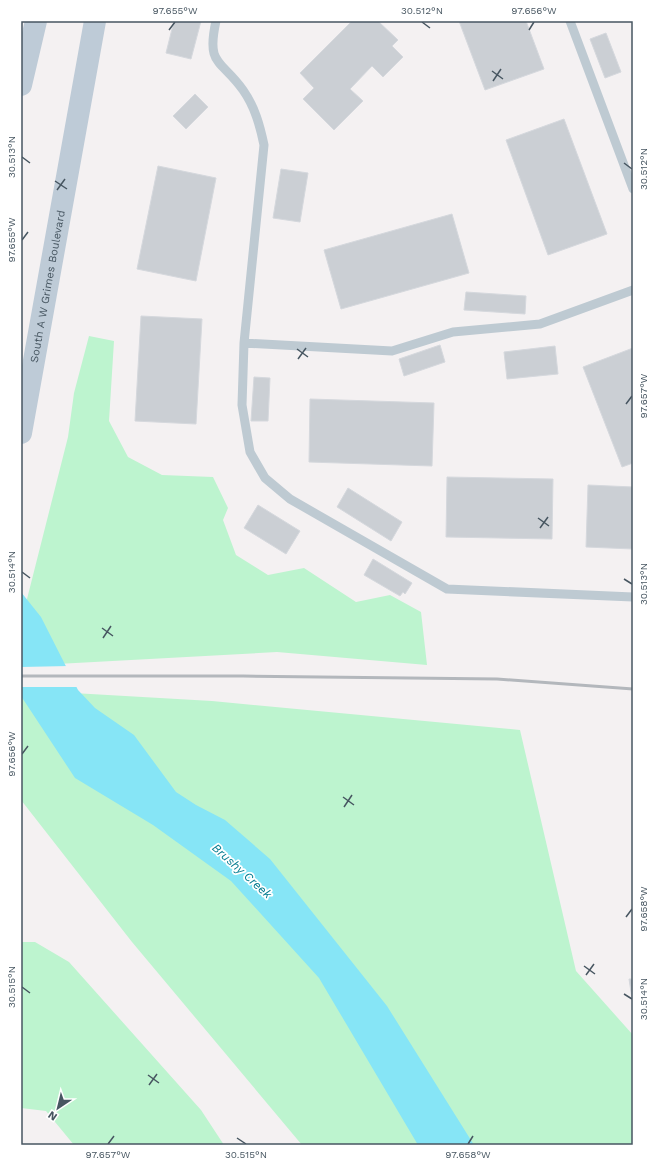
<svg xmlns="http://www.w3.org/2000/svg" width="654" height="1166" font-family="'Work Sans',sans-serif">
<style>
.green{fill:#bdf4cf}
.water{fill:#86e5f6}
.pier{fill:#f4f1f2}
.building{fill:#cbcfd4;stroke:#d5d8dd}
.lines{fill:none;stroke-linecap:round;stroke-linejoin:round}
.lane{stroke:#becad2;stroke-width:9}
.secondary{stroke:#becbd7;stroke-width:22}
.rail{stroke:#b3b7bc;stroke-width:3}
.ticks{fill:none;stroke:#475661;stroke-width:1.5}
.labels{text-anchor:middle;stroke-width:3.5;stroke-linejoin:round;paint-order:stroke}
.street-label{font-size:11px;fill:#475661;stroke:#fff}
.water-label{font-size:12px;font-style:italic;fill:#047c90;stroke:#fff}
.neatline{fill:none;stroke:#475661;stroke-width:1.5}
.ticks-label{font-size:10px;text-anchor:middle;fill:#475661}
</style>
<rect width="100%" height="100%" fill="#f4f1f2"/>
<!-- green -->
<path class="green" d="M89,336L114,341L109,421L128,457L162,475L213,477L228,508L223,520L236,555L268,575L304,568L356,602L390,595L421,612L427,665L277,652L57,664L26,603L68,437L74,393Z
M21,690L212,701L520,730L576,971L633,1035V1145H302L132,942L21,800Z
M21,942H35L69,962L201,1110L224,1145H74L46,1111L21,1108Z"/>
<!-- water -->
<path class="water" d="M21,592L41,617L78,690L95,708L134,735L176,792L196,805L225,820L270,859L387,1006L474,1145H418L319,978L231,881L153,825L75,778L21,696Z"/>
<!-- pier -->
<path class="pier" d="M69,666L79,687H21V667Z"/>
<!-- building -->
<path class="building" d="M174,21H201L191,59L166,53Z
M352,21H378L398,40L392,46L403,57L383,77L372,66L350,89L363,101L334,130L303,99L314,88L300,73Z
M459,21H526L544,69L485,90Z
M606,33L621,72L605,78L590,39Z
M195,94L208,107L186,129L173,116Z
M564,119L607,234L548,255L506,140Z
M158,166L216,178L196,281L137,269Z
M281,169L308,173L300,222L273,218Z
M452,214L469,273L341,309L324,250Z
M466,292L526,296L525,314L464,310Z
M141,316L202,319L196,424L135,421Z
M440,345L445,362L404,376L399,359Z
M555,346L558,374L507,379L504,352Z
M633,348V463L622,467L583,367Z
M254,377L270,378L268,421H251Z
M310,399L434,403L432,466L309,462Z
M447,477L553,479L552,539L446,537Z
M588,485L633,487V549L586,547Z
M348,488L402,522L391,541L337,507Z
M258,505L300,531L286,554L244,528Z
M373,559L412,583L405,594L403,592L400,596L364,575Z
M629,979H633V1005Z"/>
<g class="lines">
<!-- lane -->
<path class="lane" d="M216,21C206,66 221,59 243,90C255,107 260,126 264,145L244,343L242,405L250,452L265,478L290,499L447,589L633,597
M570,21L633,189
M244,343L392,351L453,332L540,324L633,290"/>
<!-- secondary -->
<g class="secondary">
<path d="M21,85L36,21"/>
<path id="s1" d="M21,433L95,21"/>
</g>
<!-- rail -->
<path class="rail" d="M21,676H243L497,679L633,689"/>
</g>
<!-- ticks -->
<path class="ticks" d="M422,22L430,28M169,30L175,22M529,30L534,22M492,71L503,79M493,81L501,69M22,157L30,163M624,163L632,169M55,181L67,189M57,190L65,179M22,240L28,232M297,349L308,357M298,359L306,348M626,404L632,396M538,518L549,526M540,528L548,517M22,572L30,578M624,579L632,584M102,628L113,636M103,638L111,626M22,754L28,746M343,797L354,805M344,807L352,795M626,917L632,909M584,966L595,974M586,975L594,964M22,987L30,993M624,994L632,999M148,1075L159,1083M149,1085L157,1074M237,1138L246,1144M108,1144L114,1136M468,1144L473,1136"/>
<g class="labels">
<!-- street labels -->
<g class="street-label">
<text dy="4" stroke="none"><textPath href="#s1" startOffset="149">South A W Grimes Boulevard</textPath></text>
</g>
<!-- water labels -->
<g class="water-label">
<text transform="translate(242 871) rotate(42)" y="4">Brushy Creek</text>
</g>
</g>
<!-- border -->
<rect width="654" height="1166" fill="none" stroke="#ffffff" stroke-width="44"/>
<!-- north arrow -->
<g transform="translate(58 1108) rotate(215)" stroke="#ffffff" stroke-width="3" paint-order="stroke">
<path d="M0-3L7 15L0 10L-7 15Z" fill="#475661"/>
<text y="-6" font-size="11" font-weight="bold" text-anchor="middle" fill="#475661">N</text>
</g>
<rect x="22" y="22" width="610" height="1122" class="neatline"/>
<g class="ticks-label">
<text x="175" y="14">97.655°W</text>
<text x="422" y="14">30.512°N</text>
<text x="534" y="14">97.656°W</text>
<text transform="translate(11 157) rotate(-90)" y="4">30.513°N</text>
<text transform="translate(643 169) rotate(-90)" y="4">30.512°N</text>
<text transform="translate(11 240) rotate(-90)" y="4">97.655°W</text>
<text transform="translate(643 396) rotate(-90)" y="4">97.657°W</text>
<text transform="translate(11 572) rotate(-90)" y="4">30.514°N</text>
<text transform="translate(643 584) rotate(-90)" y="4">30.513°N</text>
<text transform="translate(11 754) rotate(-90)" y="4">97.656°W</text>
<text transform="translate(643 909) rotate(-90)" y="4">97.658°W</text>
<text transform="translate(11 987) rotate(-90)" y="4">30.515°N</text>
<text transform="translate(643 999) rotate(-90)" y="4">30.514°N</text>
<text x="108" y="1158">97.657°W</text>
<text x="246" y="1158">30.515°N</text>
<text x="468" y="1158">97.658°W</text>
</g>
</svg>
